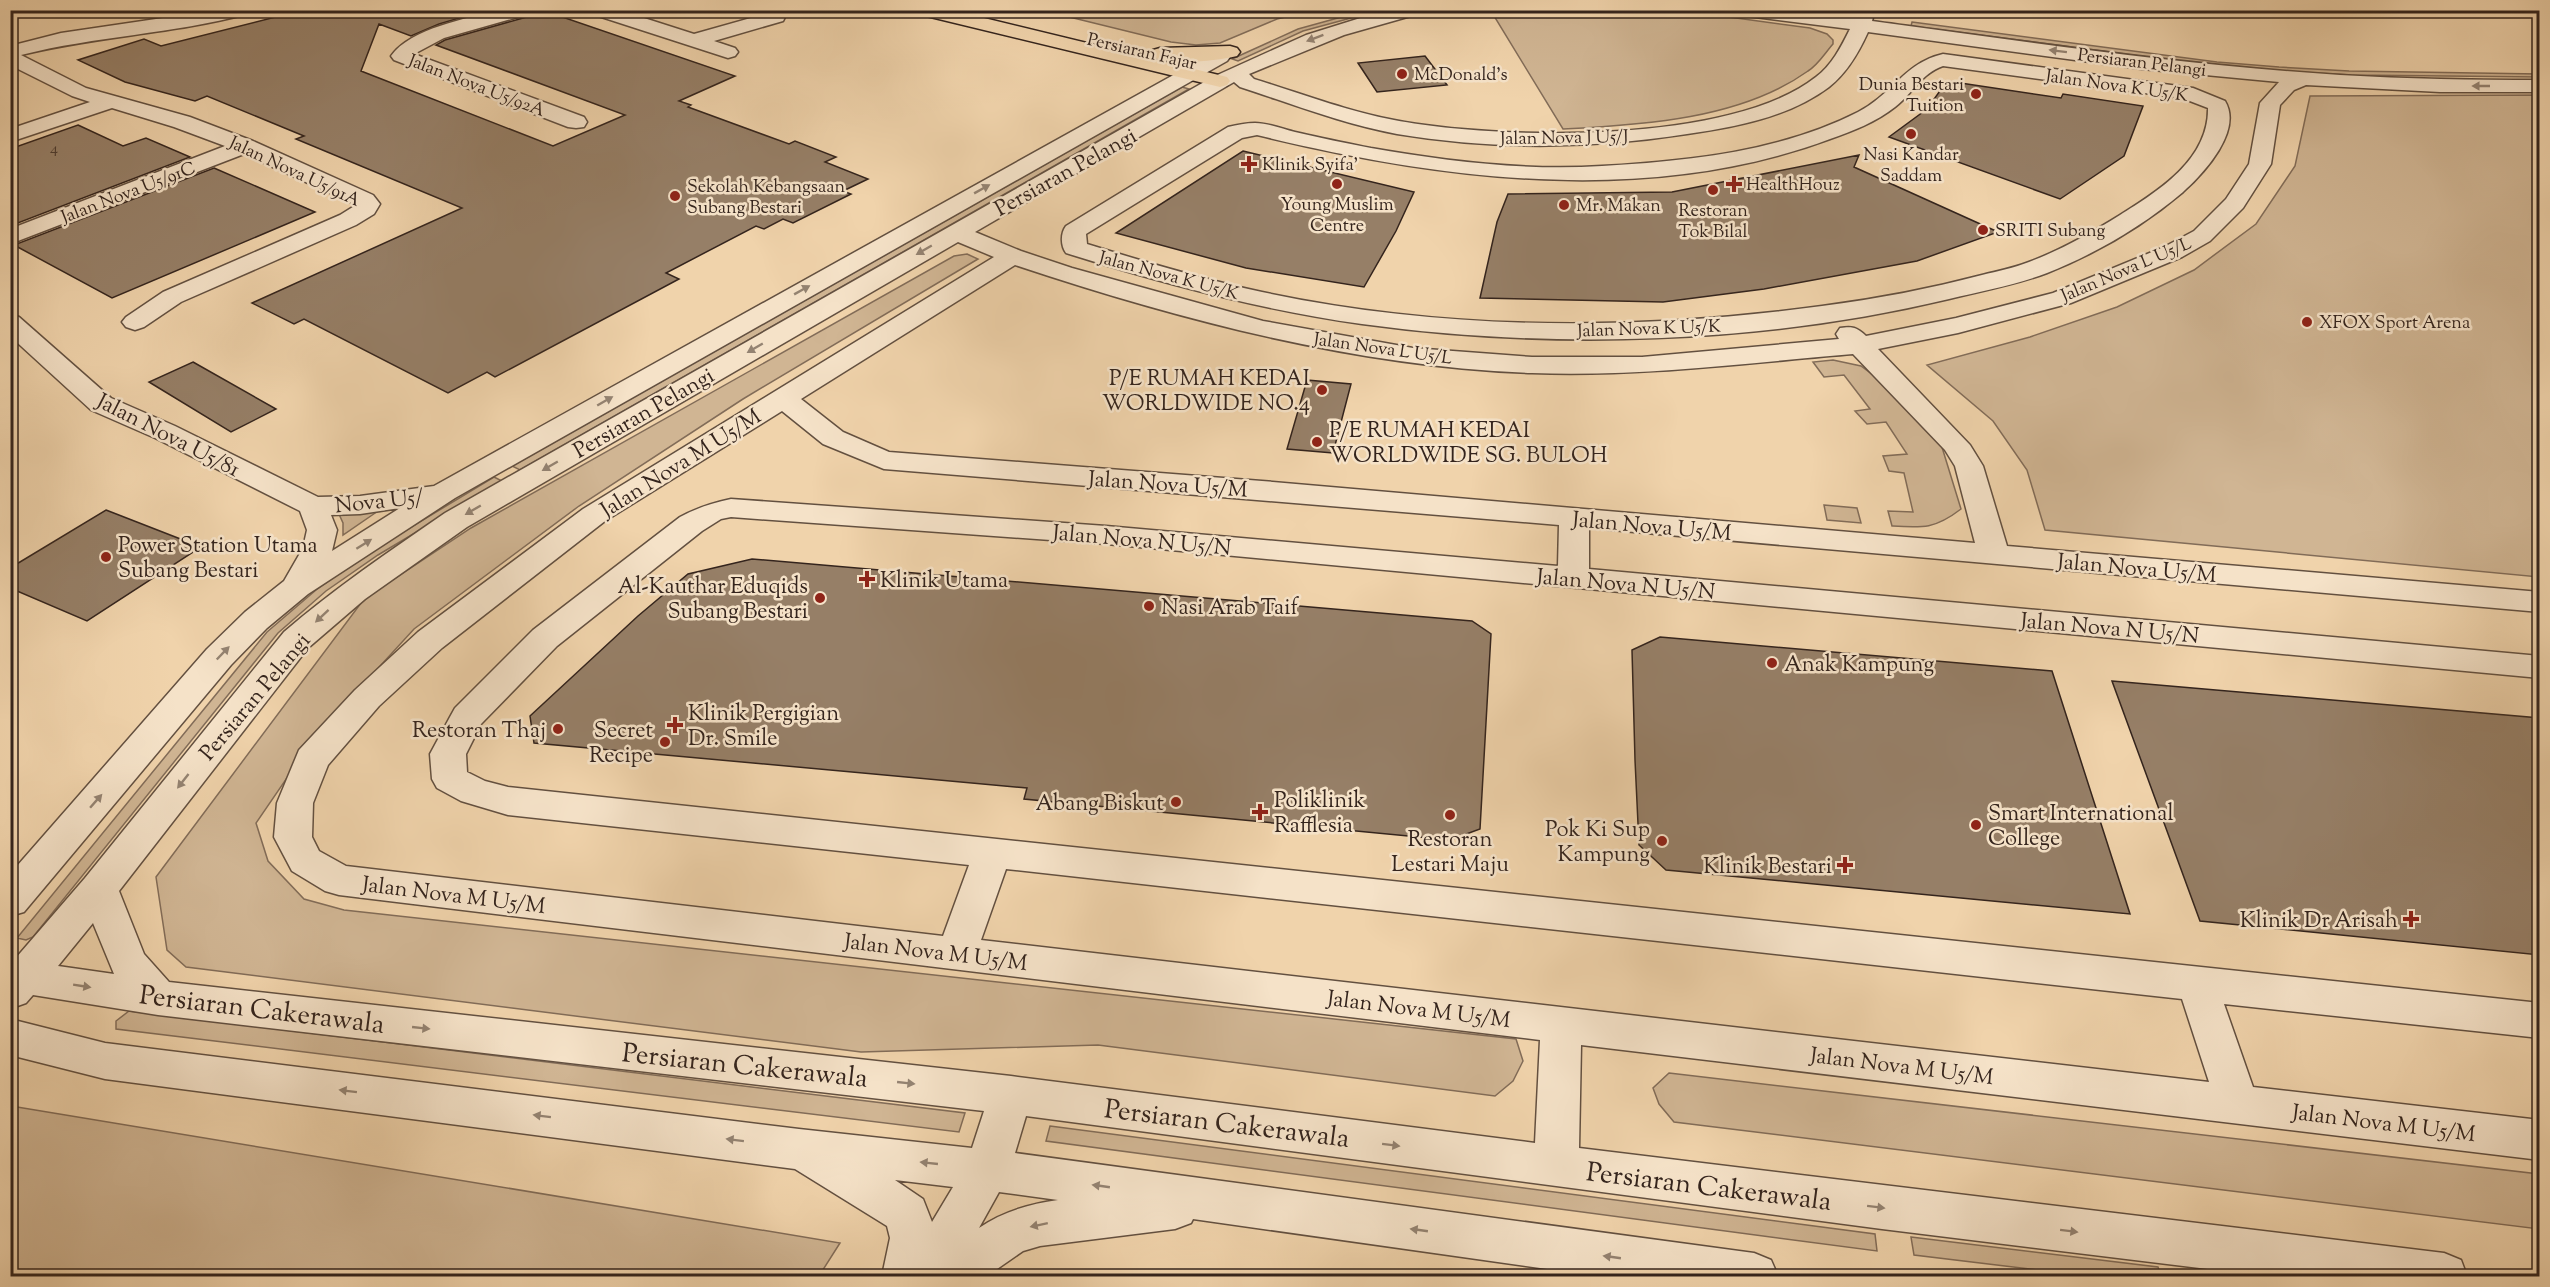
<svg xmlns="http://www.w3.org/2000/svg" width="2550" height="1287" font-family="'Sorts Mill Goudy',serif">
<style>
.green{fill:#d0b593;stroke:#826c58;stroke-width:1.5}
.building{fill:#967f67;stroke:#34241d;stroke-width:1.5}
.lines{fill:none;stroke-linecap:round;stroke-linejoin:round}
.minor-casing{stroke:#635040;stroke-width:3}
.major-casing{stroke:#34241d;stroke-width:3}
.minor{fill:#f5e2c8;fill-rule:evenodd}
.major{fill:#f0d3ab;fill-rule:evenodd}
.oneway{fill:#948372}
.poi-dot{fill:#8f2418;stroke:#f5e2c8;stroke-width:2}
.labels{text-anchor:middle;stroke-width:5;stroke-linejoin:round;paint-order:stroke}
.far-number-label{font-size:16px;fill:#4c3b30}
.far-street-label{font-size:18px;fill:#34241d;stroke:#f5e2c8}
.far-poi-label{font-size:18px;fill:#34241d;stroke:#f5e2c8;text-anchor:start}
.street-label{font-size:22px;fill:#34241d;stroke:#f5e2c8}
.poi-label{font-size:22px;fill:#34241d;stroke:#f5e2c8;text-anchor:end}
.near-street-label{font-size:27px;fill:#34241d;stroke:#f5e2c8}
</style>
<rect width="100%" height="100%" fill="#f0d3ab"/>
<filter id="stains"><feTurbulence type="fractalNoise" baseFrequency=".00333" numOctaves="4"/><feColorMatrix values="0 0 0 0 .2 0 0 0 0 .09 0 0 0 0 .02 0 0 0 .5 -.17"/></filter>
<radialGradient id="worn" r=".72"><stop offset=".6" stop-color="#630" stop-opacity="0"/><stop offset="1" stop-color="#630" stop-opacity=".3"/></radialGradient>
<!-- green -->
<path class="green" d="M1045,11L1311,10V11L1277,19L1220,43L1196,45L1171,42Z
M1363,11H1377L1303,31L1238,61L1232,59L1298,29Z
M1685,11L1810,28L1827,34L1833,40V44C1825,53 1818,65 1808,71C1741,119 1643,125 1563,129L1491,11Z
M1912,22L2217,62L2279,67L2349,71L2539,74V77L2351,75L2281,71L2216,66L1911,26Z
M1182,87L1189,89L520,470L512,466Z
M2539,95V577L2045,530L2027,470L1993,421L1927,365L2030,337L2117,307L2194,270L2256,224L2295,166L2310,96Z
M967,254L978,259L743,399L579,506L414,629L315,737L256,823L268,861L304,899L344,910L1516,1039L1523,1061L1513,1081L1495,1096L1098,1045L861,1052L186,967L167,950L156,877L364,599L471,528L954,256Z
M1833,360L1861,366L1877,378L1941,444L1961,509C1935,529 1923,528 1892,526L1888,511L1913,512L1904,473L1889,471L1883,456L1907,454L1886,422L1867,424L1855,411L1870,409L1844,375L1824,377L1813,362Z
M494,477L502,481L378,555L326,591L278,633L33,937L26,940L17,938L267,632L316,590L370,552Z
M1824,505L1857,508L1861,523L1827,520Z
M381,509L343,535V523L338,512Z
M129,1011L965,1113L959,1132L116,1029V1021Z
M1669,1073L2539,1174V1229L1674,1122L1659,1104L1653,1088Z
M11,1106L840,1243L819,1276H11Z
M1050,1126L1875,1234L1877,1251L1046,1141Z
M1911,1237L2158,1267L2161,1276H2087L1914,1255Z"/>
<!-- building -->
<path class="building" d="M303,10H487L439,24L411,36L379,24L361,71L553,146L625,115L436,45L445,40L530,16L533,10H542L735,76L679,101L691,105L688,107L789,144L795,141L836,157L825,162L868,179L843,191L851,194L793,223L783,219L764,229L756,226L666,273L679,279L495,377L487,372L448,393L304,319L294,324L252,303L462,208L296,139L304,136L207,96L195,101L125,82L78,60L144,39L161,46Z
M1425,56L1447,85L1377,92L1358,63Z
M1947,81L2061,98L2063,94L2143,106L2124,156L2060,199L1889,137L1927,109Z
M78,125L123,146L146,138L190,157L10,226V149Z
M1243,151L1414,192L1396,231L1364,287L1246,268L1116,233Z
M1859,155L1854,167L1998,232L1917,261L1764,289L1663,302L1480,298L1497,222L1508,194L1672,192Z
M214,168L315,212L112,298L14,245Z
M193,362L276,409L231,432L149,382Z
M1307,380L1351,384L1333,453L1287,449Z
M106,510L201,547L87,621L10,588V568Z
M752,559L1472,621L1491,634L1480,829L1450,840L1024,799L1027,788L534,743L530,716L638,616L688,574Z
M1660,637L2052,671L2130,914L1666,870L1639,845L1635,760L1632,650Z
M2112,681L2540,718V955L2200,921Z"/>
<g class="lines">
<defs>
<path id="minor" d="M217,10H249L247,14C173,34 96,36 21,55L86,88L190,117L253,141L373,195L380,204L374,214L356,225L181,302L144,327L135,330L126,327L122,322L126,317L163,292L340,215L356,205L244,154L10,244V229L225,146L174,127L112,108L10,142V129L90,102L72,96L10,65V46L61,33Z
M498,10H531L529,14L444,38L414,54L584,117L587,122L584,127L576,128L568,127L394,60L391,56C411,28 466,19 498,10Z
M590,10H619L694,34L776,11L783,13L785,17L783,21L714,41L735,48L738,52L735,56L728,58L592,14Z
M1386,10H1420L1418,14L1344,35L1249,74L1254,79C1300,93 1346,111 1394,120C1498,140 1730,145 1816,77C1832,65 1841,47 1850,29L1747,16L1740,14L1738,10H1794L1854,18L1856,10H1875L1872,21C2028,42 2183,65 2340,75C2407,79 2473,80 2540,80V92H2440L2306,85L2294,90L2280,105L2271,164L2243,208L2210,241L2182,257L2071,303L1958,333L1878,349L1970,445L1983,466L2007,546L2540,592V612L1589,528V569L2540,656V678L1106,544L731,517L721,519L702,531L557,646L481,724L466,754L467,772L485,781L508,787L2540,1003V1038L2224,1004L2253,1087L2540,1120V1160L1581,1045L1579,1148L2444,1253L2461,1260L2467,1276H2265L1882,1229L1026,1116L1015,1153L1754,1253L1771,1260L1778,1276H1597L1193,1219L1191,1223L1175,1229L1040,1246L1023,1251L987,1276H882L890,1238L887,1226L795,1169L105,1079L10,1055V1019L105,1043L799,1129L972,1148L984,1111L158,1015L33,995L26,1003L12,1008L10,958L15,959L85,878L284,632C335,588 390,551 445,513L1213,77L1306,35ZM1868,32L2142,69L2279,82L2260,103L2249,164L2226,199L2194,231L2164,247L2053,293L1956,318L1866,336C1857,327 1852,326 1840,328L1836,334L1839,339L1642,357H1532L1413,348L1263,321L1072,268L1021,251L975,232L1234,82L1240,87C1292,104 1343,124 1397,134C1494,150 1591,149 1687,134C1736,127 1789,117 1829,87C1847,73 1859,52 1868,32ZM958,242L994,257L583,509L418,632L355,690L299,750L277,803L274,837L292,871L325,891L339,895L1540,1040L1535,1143L1011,1076L169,982L144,954L119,891L308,648L365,599L467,527ZM1015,265C1180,320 1358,367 1532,373C1640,377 1746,363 1853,354L1945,450L1955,466L1975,543L1262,481L889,452L843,432L801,399ZM782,411L823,444L884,469L1559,525L1558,566L1106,526L731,499C712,503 697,508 680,517L533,630L455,708L450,717L430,754L432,779L437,788L461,801L508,815L969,865L943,936L346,866L319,851L312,837L313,803L328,765L379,706L442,648L605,521ZM1006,869L2182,999L2209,1082L981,940ZM93,923L114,974L58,966ZM895,1180L953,1187L932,1222L923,1199ZM999,1192L1058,1200C1029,1204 1002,1212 979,1228Z
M1220,51L1227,53L1230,57L1227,61L455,498L308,594L267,628L231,665L24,912L10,916V874L207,649L245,612L284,581L303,548L307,530L300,511L155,438L91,410L10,336V314L19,317L111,398L175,426L318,497L360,496L434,486L1213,53ZM400,508L332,551L337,530L331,515L360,514Z
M1943,54L2193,88L2225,101C2243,131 2204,173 2183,192C2143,226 2095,254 2047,273C2016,285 1981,291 1949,299C1762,344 1552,350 1362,324C1261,310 1164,284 1066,253C1061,246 1060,234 1066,226L1228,127C1237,125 1246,123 1255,123C1268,123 1283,129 1295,132C1320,138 1346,143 1371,148C1446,161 1525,171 1602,166C1689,161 1779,152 1858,112C1893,94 1904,63 1943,54ZM1943,66L2182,98L2208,108C2209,159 2159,191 2120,215C2091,233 2061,250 2029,262C2014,268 1998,271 1982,275C1929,289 1876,299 1822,306C1637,331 1445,331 1262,292C1202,279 1145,262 1087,244L1086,234L1242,138L1257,135C1441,180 1648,207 1830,139C1853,131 1876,122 1895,107C1912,94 1922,73 1943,66Z"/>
<path id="major" d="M916,10H951L1227,77L1230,81L1227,85L1220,87L918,14Z
M1230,46L1237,48L1240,52L1237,56C1212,62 1178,64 1153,58L1150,54L1153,50L1160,48Z"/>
</defs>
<!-- minor casing -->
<use href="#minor" class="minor-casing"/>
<!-- major casing -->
<use href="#major" class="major-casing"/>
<!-- minor -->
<use href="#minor" class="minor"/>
<!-- major -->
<use href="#major" class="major"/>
</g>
<!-- one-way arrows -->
<defs><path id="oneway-solid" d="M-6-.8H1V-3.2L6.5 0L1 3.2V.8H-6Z" transform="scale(1.5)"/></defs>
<g class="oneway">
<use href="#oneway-solid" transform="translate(1315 38) rotate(159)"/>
<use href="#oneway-solid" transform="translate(2058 51) rotate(-173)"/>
<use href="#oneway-solid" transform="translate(2481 86) rotate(-180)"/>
<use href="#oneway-solid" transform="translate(982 189) rotate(-29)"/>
<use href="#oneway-solid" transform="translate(924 250) rotate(150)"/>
<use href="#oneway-solid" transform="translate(802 290) rotate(-29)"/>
<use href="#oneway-solid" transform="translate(755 348) rotate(150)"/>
<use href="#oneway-solid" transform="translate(605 401) rotate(-30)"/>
<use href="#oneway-solid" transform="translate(550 466) rotate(150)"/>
<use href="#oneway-solid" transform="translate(473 510) rotate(150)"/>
<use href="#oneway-solid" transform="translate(364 544) rotate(-32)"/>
<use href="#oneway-solid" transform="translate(322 616) rotate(137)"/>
<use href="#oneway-solid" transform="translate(223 653) rotate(-46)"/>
<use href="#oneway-solid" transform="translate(183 781) rotate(128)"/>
<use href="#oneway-solid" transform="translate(96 801) rotate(-49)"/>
<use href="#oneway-solid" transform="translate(82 986) rotate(9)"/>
<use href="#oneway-solid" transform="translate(421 1028) rotate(6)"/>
<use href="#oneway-solid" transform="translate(906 1083) rotate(6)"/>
<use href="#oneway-solid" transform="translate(348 1091) rotate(-173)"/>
<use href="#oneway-solid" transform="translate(542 1116) rotate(-173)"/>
<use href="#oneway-solid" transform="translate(735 1140) rotate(-173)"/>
<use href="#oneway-solid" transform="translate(1391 1145) rotate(7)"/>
<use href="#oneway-solid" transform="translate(929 1163) rotate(-174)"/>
<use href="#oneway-solid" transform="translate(1101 1186) rotate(-172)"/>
<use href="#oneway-solid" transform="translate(1876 1207) rotate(7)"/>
<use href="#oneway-solid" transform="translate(1039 1225) rotate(168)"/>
<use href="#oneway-solid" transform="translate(1419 1230) rotate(-172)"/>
<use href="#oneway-solid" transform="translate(2069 1231) rotate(7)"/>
<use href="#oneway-solid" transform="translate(1612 1257) rotate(-172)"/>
</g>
<!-- markers -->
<g class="poi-dot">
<circle cx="1402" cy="74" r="6"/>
<circle cx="1976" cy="94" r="6"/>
<circle cx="1911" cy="134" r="6"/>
<path d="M1246 155h6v6h6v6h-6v6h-6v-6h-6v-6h6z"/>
<circle cx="1337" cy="184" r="6"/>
<path d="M1731 175h6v6h6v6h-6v6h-6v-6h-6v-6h6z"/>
<circle cx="1713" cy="190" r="6"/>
<circle cx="675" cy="196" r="6"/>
<circle cx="1564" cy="205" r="6"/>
<circle cx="1983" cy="230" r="6"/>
<circle cx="2307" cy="322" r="6"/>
<circle cx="1322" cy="390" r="6"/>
<circle cx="1317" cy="442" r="6"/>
<circle cx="106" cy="557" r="6"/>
<path d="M864 570h6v6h6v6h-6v6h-6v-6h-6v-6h6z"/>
<circle cx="820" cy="598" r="6"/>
<circle cx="1149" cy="606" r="6"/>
<circle cx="1772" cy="663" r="6"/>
<path d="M672 716h6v6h6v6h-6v6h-6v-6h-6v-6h6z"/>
<circle cx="558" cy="729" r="6"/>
<circle cx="665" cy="742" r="6"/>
<circle cx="1176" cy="802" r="6"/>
<path d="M1257 803h6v6h6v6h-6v6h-6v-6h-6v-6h6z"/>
<circle cx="1450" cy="815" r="6"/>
<circle cx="1976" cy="825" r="6"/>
<circle cx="1662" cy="841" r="6"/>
<path d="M1842 856h6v6h6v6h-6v6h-6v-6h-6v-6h6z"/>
<path d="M2408 910h6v6h6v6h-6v6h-6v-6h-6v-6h6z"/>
</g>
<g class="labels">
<!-- far-number labels -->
<g class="far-number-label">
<text x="54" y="153">4</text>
</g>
<!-- far-street labels -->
<g class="far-street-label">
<text transform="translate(1142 51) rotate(13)" y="6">Persiaran Fajar</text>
<text transform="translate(2142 62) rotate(7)" y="6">Persiaran Pelangi</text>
<text transform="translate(477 85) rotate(21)" y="6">Jalan Nova U5/92A</text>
<text transform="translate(2117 85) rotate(8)" y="6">Jalan Nova K U5/K</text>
<text transform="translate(1564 137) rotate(-1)" y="6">Jalan Nova J U5/J</text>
<text transform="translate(295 171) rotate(25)" y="6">Jalan Nova U5/91A</text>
<text transform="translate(128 192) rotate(-21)" y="6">Jalan Nova U5/91C</text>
<text transform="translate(2126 269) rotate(-23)" y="6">Jalan Nova L U5/L</text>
<text transform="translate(1169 275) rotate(15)" y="6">Jalan Nova K U5/K</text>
<text transform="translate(1649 328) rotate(-2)" y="6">Jalan Nova K U5/K</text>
<text transform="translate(1383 348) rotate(8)" y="6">Jalan Nova L U5/L</text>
</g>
<!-- far-poi labels -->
<g class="far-poi-label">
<text x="1414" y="80">McDonald's</text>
<text x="1964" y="90" text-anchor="end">Dunia Bestari<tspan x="1964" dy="21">Tuition</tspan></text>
<text x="1911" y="160" text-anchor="middle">Nasi Kandar<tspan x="1911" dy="21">Saddam</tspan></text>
<text x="1262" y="170">Klinik Syifa'</text>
<text x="1746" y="190">HealthHouz</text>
<text x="687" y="192">Sekolah Kebangsaan<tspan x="687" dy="21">Subang Bestari</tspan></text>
<text x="1337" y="210" text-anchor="middle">Young Muslim<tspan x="1337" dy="21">Centre</tspan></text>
<text x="1576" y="211">Mr. Makan</text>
<text x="1713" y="216" text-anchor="middle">Restoran<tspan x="1713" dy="21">Tok Bilal</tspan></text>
<text x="1995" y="236">SRITI Subang</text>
<text x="2319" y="328">XFOX Sport Arena</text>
</g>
<!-- street labels -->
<g class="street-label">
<text transform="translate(1065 171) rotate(-29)" y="8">Persiaran Pelangi</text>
<text transform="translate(643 412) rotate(-30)" y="8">Persiaran Pelangi</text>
<text transform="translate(169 434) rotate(27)" y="8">Jalan Nova U5/81</text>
<text transform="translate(680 462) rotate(-32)" y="8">Jalan Nova M U5/M</text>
<text transform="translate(1168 483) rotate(4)" y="8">Jalan Nova U5/M</text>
<text transform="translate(379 500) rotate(-6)" y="8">Nova U5/</text>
<text transform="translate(1652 525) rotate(5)" y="8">Jalan Nova U5/M</text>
<text transform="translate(1142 539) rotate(5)" y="8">Jalan Nova N U5/N</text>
<text transform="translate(2137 567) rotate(5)" y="8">Jalan Nova U5/M</text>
<text transform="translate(1626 583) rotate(5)" y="8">Jalan Nova N U5/N</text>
<text transform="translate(2110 627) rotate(5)" y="8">Jalan Nova N U5/N</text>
<text transform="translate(254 696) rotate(-50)" y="8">Persiaran Pelangi</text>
<text transform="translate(454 894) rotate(7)" y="8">Jalan Nova M U5/M</text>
<text transform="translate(936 951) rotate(7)" y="8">Jalan Nova M U5/M</text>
<text transform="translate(1419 1008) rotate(7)" y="8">Jalan Nova M U5/M</text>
<text transform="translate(1902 1065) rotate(7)" y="8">Jalan Nova M U5/M</text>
<text transform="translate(2384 1122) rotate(7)" y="8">Jalan Nova M U5/M</text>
</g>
<!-- poi labels -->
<g class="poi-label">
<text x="1310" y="385">P/E RUMAH KEDAI<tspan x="1310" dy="25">WORLDWIDE NO.4</tspan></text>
<text x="1329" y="437" text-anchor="start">P/E RUMAH KEDAI<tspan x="1329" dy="25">WORLDWIDE SG. BULOH</tspan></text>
<text x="118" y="552" text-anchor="start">Power Station Utama<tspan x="118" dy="25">Subang Bestari</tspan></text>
<text x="880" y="587" text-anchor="start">Klinik Utama</text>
<text x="808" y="593">Al-Kauthar Eduqids<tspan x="808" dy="25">Subang Bestari</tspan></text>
<text x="1161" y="614" text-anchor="start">Nasi Arab Taif</text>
<text x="1784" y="671" text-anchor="start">Anak Kampung</text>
<text x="688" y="720" text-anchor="start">Klinik Pergigian<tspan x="688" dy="25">Dr. Smile</tspan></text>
<text x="546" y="737">Restoran Thaj</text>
<text x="653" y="737">Secret<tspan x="653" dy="25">Recipe</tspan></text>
<text x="1274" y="807" text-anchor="start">Poliklinik<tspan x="1274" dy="25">Rafflesia</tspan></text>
<text x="1164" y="810">Abang Biskut</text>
<text x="1988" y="820" text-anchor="start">Smart International<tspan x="1988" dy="25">College</tspan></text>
<text x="1650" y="836">Pok Ki Sup<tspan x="1650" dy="25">Kampung</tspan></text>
<text x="1450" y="846" text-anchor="middle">Restoran<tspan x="1450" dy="25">Lestari Maju</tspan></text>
<text x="1832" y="873">Klinik Bestari</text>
<text x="2398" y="927">Klinik Dr Arisah</text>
</g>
<!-- near-street labels -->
<g class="near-street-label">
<text transform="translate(262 1009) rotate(7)" y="9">Persiaran Cakerawala</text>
<text transform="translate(745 1065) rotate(6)" y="9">Persiaran Cakerawala</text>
<text transform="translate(1227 1123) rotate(7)" y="9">Persiaran Cakerawala</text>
<text transform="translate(1709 1186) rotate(7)" y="9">Persiaran Cakerawala</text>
</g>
</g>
<!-- margin -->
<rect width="2550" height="1287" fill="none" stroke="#f0d3ab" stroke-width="36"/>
<rect x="12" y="12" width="2526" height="1263" fill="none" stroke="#34241d" stroke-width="3"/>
<rect x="18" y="18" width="2514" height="1251" fill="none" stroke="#34241d" stroke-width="1.5"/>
<rect width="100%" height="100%" filter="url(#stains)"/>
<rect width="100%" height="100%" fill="url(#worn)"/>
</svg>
